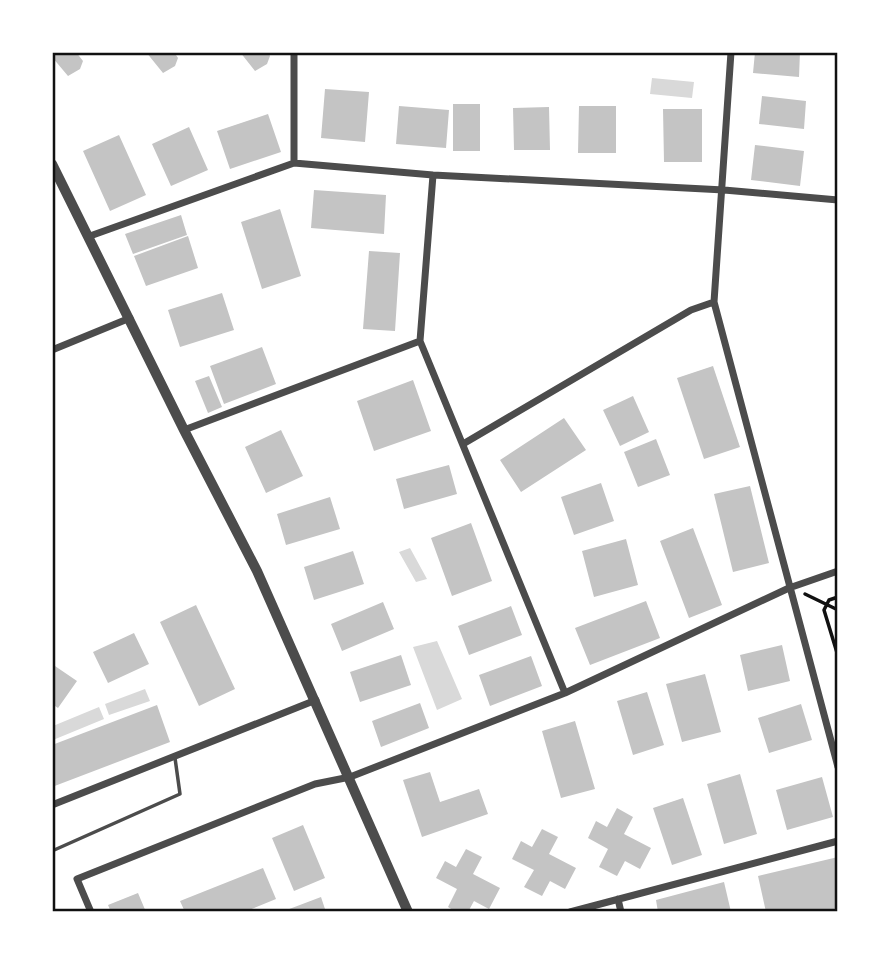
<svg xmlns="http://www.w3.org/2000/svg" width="890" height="964" font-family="'Work Sans',sans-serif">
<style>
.water{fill:#d9d9d9}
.building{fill:#c4c4c4}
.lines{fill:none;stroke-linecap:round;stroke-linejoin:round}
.path{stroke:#111;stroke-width:3.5}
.service{stroke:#4c4c4c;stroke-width:3.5}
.minor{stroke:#4c4c4c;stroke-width:7}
.tertiary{stroke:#4c4c4c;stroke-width:10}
.neatline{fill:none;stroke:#111;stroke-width:2.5}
</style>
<rect width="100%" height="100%" fill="#fff"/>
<!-- water -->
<path class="water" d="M652,78L694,82L692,98L650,94Z
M410,548L427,579L416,582L399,552Z
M437,641L462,699L437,710L413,647Z
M145,689L150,701L109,715L105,704Z
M99,707L104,719L53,740V726Z"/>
<!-- building -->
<path class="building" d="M52,52H76L83,61L80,69L68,76L52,57Z
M146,52H174L178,58L175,66L163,73Z
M240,52H268L270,56L267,64L255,71Z
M755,52H800L799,77L753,73Z
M325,89L369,92L365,142L321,138Z
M762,96L806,101L804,129L759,124Z
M453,104H480V151H453Z
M399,106L449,110L446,148L396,144Z
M579,106H616V153H578Z
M549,107L550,150H514L513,108Z
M663,109H702V162H664Z
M268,114L281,152L230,169L217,131Z
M189,127L208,170L171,186L152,144Z
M119,135L146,195L110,211L83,151Z
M755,145L804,151L800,186L751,180Z
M314,190L386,195L384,234L311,228Z
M280,209L301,276L262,289L241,222Z
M181,215L187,235L133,254L125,234Z
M188,236L198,268L146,286L134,256Z
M369,251L400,253L395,331L363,329Z
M222,293L234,330L180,347L168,310Z
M262,347L276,384L224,404L210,366Z
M713,366L740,447L704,459L677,378Z
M209,376L222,407L208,413L195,381Z
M413,380L431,431L374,451L357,401Z
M633,396L649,432L620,446L603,410Z
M564,418L586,450L521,492L500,460Z
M281,430L303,476L266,493L245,447Z
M656,439L670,475L638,487L624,452Z
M449,465L457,494L404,509L396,479Z
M601,483L614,521L574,535L561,497Z
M750,486L769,563L733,572L714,494Z
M330,497L340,529L286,545L277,514Z
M471,523L492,581L452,596L431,538Z
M693,528L722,605L689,618L660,541Z
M626,539L638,585L594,597L582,551Z
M353,551L364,584L314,600L304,567Z
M646,601L660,638L590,665L575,628Z
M383,602L394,629L342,651L331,624Z
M196,605L235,689L199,706L160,622Z
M511,606L522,635L469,655L458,626Z
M134,633L149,664L108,683L93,652Z
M782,645L790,681L748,691L740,655Z
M401,655L411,685L360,702L350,672Z
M531,656L542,686L490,706L479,675Z
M52,664L77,681L58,708L52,704Z
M705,674L721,732L682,742L666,684Z
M647,692L664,745L633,755L617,701Z
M420,703L429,728L381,747L372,721Z
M801,704L812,740L769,753L758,718Z
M157,705L170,742L52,787V745Z
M575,721L595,789L561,798L542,731Z
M430,772L440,802L479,789L488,814L422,837L403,780Z
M740,774L757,834L724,844L707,784Z
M822,777L833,817L787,830L776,790Z
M683,798L702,855L672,865L653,808Z
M617,808L633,817L624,834L651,848L640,869L625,861L617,876L599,867L608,849L588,838L596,821L607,827Z
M303,825L325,878L294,891L272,838Z
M542,829L558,837L549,854L576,868L565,889L550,881L542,896L524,887L534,870L512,859L521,841L532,847Z
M466,849L482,857L473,874L500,888L489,909L474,901L468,912H456L448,907L457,889L436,878L445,861L456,867Z
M838,857V908L821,912H766L758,876Z
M263,868L276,899L244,912H185L180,901Z
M724,882L731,912H658L656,900Z
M138,893L146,912H111L108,905Z
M321,897L326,912H284V911Z"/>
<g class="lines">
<!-- path -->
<path class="path" d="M805,594L838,610
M838,597L829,600L824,610L838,656"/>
<!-- service -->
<path class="service" d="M52,851L180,794L175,758"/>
<!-- minor -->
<path class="minor" d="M294,52V163
M731,52L714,302L838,767
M433,175L420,341L565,693
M90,236L294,163L433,175L724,190L838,200
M52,350L130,318
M184,430L420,341
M463,444L691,310L714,302
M52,805L316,700
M618,899L621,912
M91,912L77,879L315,784L350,777L565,693L789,588L838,571
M570,912L838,841"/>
<!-- tertiary -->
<path class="tertiary" d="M52,164L184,430L257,571L408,912"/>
</g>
<!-- border -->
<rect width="890" height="964" fill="none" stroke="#ffffff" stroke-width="108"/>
<rect x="54" y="54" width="782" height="856" class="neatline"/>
</svg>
